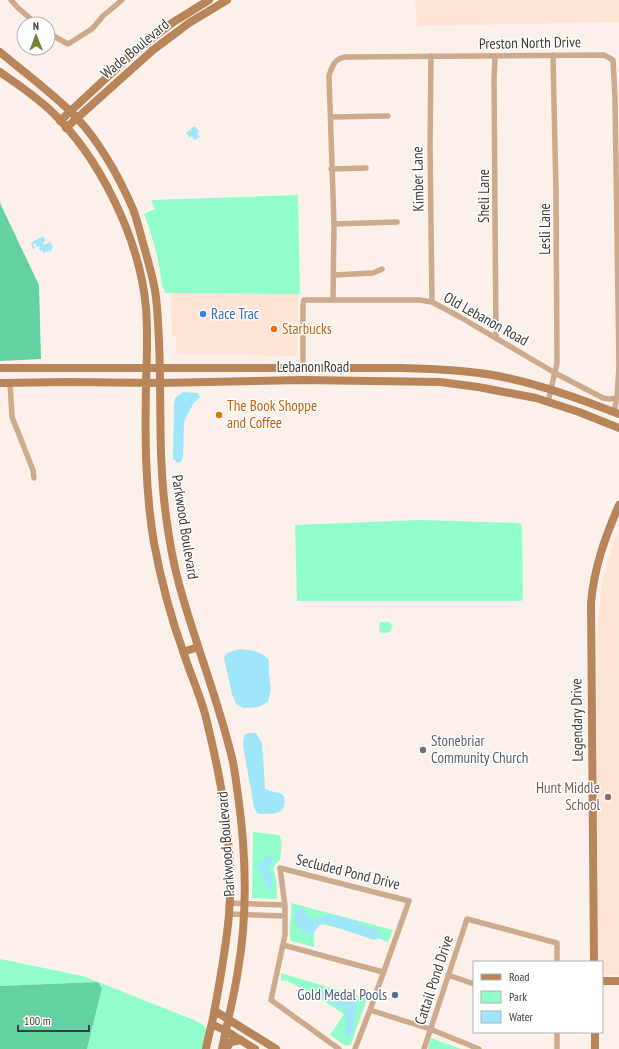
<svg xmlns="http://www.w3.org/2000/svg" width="619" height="1049" font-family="'PT Sans Narrow',sans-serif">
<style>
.built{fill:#fee4d4}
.green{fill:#91fdca}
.forest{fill:#64d2a0}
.water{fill:#a0e6fb}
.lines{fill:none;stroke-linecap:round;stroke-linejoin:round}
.street{stroke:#ccaa8d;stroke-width:5.5}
.secondary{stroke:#b78559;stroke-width:8}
.shop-dot{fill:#3f7fe0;stroke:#fff;stroke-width:1.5}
.food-dot{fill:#e8710a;stroke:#fff;stroke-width:1.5}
.worship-dot{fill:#6b7280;stroke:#fff;stroke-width:1.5}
.education-dot{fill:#8d6e63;stroke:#fff;stroke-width:1.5}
.service-dot{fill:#5c6f8a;stroke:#fff;stroke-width:1.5}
.labels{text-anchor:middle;stroke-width:3;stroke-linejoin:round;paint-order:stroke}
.street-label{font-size:15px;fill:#433b37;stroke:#fff}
.shop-label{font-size:15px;fill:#366cbe;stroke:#fff;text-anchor:start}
.food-label{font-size:15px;fill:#c56008;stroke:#fff;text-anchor:start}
.worship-label{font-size:15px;fill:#5b616d;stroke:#fff;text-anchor:start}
.education-label{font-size:15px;fill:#785e54;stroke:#fff;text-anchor:end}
.service-label{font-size:15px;fill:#4e5e75;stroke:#fff;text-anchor:end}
</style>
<rect width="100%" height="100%" fill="#fcf1ea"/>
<!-- built -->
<path class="built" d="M415,0H619V22L417,26Z
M171,293L298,294L297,356L178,354L176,351V337H172Z
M619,527V975H602V962H598L597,632L601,590L604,573Z"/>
<!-- green -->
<path class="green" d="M298,195L300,294L165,293L164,289L162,287C160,262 153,238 144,214L155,209L151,200Z
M420,520L518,523L522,525L523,598L521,601H297L295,525Z
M380,622H389L392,625L391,631C388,633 382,634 379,631Z
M253,832L279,835L282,841L280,860C269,869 275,870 276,880C277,883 276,887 277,890C277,895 278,895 276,899L252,898Z
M291,903L393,930L388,942L381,939L314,922V947L291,941C287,932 293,914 291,903Z
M0,959L83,976L98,982L194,1020L203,1025L207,1029L203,1049H87L102,988L98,982L0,986Z
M281,973L367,999L351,1044L346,1046L330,1035L344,1014L319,998L286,980L281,981Z
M431,1038L461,1049H428Z"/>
<!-- forest -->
<path class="forest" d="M0,203L39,285L41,359L0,361Z
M98,982L102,988L87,1049H0V986Z"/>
<!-- water -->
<path class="water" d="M195,126L199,132L197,134L200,137L194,140L192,136L190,138L186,133L190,130L192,131L191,128Z
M43,236L45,239V241L43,243V245L51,242V246L53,245V247L52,248V250L47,252L46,250V252L44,253L42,250L40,251L39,248H40V246L37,247L35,243L33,244L35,248L33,249L31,243Z
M183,392L198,393L200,397L193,404L184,422L183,458L181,462L178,463L173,459L174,404L175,398Z
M240,649C252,650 261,651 269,660V673L271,689L268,702L258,707L244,708L236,704L232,694L224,658C226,651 233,651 240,649Z
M248,733H256L262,743L265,788C270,793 278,790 284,796C288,816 273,813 259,814L257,813L254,807L243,745L244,735Z
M271,854L274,858L269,868L273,883L270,892L257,865Z
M300,907L305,910L309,918L316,919L330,914L357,921L361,925L378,930L382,937L374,940L325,923L320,925L313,933L306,934C296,928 290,916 300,907Z
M320,990L347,996L357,1005L352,1034L347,1039C343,1029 348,1019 344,1009L331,1003L322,996Z"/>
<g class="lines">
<!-- street -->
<path class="street" d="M11,0L18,8L37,24
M48,33L68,44L92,29L103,16L122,0
M431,56L430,145L432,302
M495,56L494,80L496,337
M331,117L388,116
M331,169L366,168
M334,224L397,222
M334,275L373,273L382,269
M333,300L334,224L329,76C332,66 335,58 346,57L604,55L613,60L615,98L619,367L617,398L614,412
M303,369V305L304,300H419L432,302L460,317L555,373L603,398L609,399L617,398
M10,383L12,417L33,470L34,478
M548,402L557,363L556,193L553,55
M229,903L284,905
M229,914L285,916
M283,945L383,972
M448,975L474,984
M370,1010L430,1029L479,1049
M557,1032V1049
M339,1049L271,1000L285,935V906L280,868L409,901L370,1010L355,1049
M424,1049L467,919L557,943V962"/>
<!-- secondary -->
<path class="secondary" d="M0,52C26,74 54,94 77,118C101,144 119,177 133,209C138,222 141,237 145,250C149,265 154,281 156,297C164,370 156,443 166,516C169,539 173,562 179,584C195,643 218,699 232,758C235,770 236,783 238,795C246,853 248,913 238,970C234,997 227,1023 222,1049
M0,72C17,84 34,95 50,110C100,157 140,240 146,308C148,333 147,357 146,382C145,436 145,490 154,543C161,581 171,618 184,654C191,676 201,697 206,718C222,782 234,849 229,915C226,948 220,981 214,1013C212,1025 208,1037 206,1049
M60,121L133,53L172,23L209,0
M66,128L153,50L189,23L227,0
M0,368H400C435,369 469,370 503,377C543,385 581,399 619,414
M0,383L68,382L159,383L303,380L440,382L478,387L536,398L579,412L619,428
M183,652L198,647
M594,962L591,603C594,568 605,537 619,505
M602,981H619
M215,1011L276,1049
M212,1024L226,1031L255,1049
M595,1032V1049
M226,1049L231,1042L241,1040"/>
</g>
<!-- markers -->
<circle class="shop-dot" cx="203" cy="314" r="4"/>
<g class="food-dot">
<circle cx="274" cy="329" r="4"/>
<circle cx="219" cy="415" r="4"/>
</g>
<circle class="worship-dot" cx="423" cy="750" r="4"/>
<circle class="education-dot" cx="608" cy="797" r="4"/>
<circle class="service-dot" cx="395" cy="995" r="4"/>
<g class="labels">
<!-- street labels -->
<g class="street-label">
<text transform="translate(530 43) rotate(-1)" y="5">Preston North Drive</text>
<text transform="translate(135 49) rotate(-40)" y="5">Wade Boulevard</text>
<text transform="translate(418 179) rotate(-91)" y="5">Kimber Lane</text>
<text transform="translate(484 196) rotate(-90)" y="5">Sheli Lane</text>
<text transform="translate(545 229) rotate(-90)" y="5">Lesli Lane</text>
<text transform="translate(486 319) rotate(29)" y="5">Old Lebanon Road</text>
<text x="313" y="372">Lebanon Road</text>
<text transform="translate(185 527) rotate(81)" y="5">Parkwood Boulevard</text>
<text transform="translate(577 720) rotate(-91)" y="5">Legendary Drive</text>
<text transform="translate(226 844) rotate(-94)" y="5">Parkwood Boulevard</text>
<text transform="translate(348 872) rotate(14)" y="5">Secluded Pond Drive</text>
<text transform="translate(434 980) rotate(-72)" y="5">Cattail Pond Drive</text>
</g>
<!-- shop labels -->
<g class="shop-label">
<text x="211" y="319">Race Trac</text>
</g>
<!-- food labels -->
<g class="food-label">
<text x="282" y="334">Starbucks</text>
<text x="227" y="411">The Book Shoppe<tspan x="227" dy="17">and Coffee</tspan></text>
</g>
<!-- worship labels -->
<g class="worship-label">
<text x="431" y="746">Stonebriar<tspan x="431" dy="17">Community Church</tspan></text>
</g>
<!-- education labels -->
<g class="education-label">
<text x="600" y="793">Hunt Middle<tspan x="600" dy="17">School</tspan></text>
</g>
<!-- service labels -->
<g class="service-label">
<text x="387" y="1000">Gold Medal Pools</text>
</g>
</g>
<!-- legend -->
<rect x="473" y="961" width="130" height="72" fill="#ffffff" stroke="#b4b1af"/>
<rect x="481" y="974" width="20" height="6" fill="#b78559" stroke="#b4b1af"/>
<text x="509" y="981" font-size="12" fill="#433b37">Road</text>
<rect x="481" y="991" width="20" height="12" fill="#91fdca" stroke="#b4b1af"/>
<text x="509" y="1001" font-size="12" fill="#433b37">Park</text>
<rect x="481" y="1011" width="20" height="12" fill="#a0e6fb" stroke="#b4b1af"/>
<text x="509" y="1021" font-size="12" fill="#433b37">Water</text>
<!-- north arrow -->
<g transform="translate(36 36) rotate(359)"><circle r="19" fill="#ffffff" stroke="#b4b1af"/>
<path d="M0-3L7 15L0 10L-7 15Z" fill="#757f2b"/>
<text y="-6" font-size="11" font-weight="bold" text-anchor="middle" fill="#433b37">N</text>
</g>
<!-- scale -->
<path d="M18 1025v6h71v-6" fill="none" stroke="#433b37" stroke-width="2"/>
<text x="24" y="1025" font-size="12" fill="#433b37" stroke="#ffffff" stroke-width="3" paint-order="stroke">100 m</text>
</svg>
